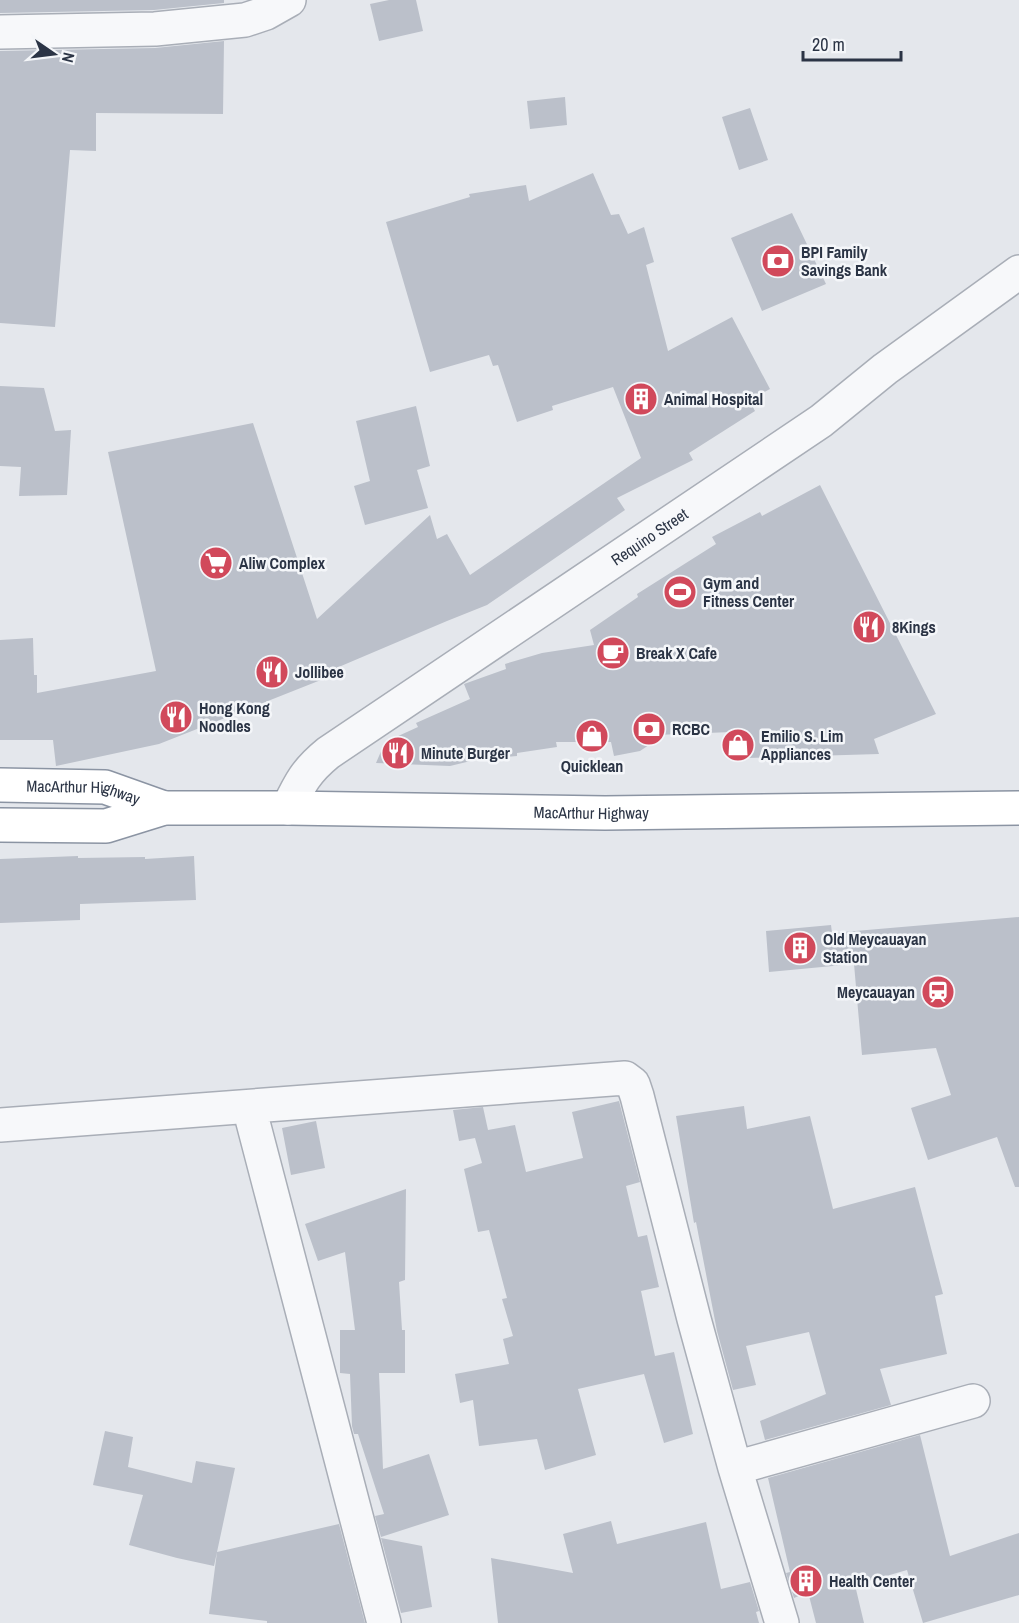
<svg xmlns="http://www.w3.org/2000/svg" width="1019" height="1623" font-family="'Archivo Narrow',sans-serif">
<style>
.building{fill:#bbc0ca}
.lines{fill:none;stroke-linecap:round;stroke-linejoin:round}
.minor-casing{stroke:#a9aeb7;stroke-width:36}
.tertiary-casing{stroke:#a9aeb7;stroke-width:36}
.trunk-casing{stroke:#8b94a3;stroke-width:36}
.minor{stroke:#f7f8fa;stroke-width:33}
.tertiary{stroke:#f7f8fa;stroke-width:33}
.trunk{stroke:#fff;stroke-width:33}
.labels{text-anchor:middle;stroke-width:5;stroke-linejoin:round;paint-order:stroke}
.poi-label{font-size:16px;font-weight:bold;fill:#2b3445;stroke:#f4f6f9;text-anchor:start}
.street-label{font-size:16px;fill:#2b3445;stroke:#f4f6f9}
</style>
<rect width="100%" height="100%" fill="#e4e7ec"/>
<!-- building -->
<path class="building" d="M0,0H224V3L154,10L0,13Z
M389,0H416L423,31L379,41L370,4Z
M224,41L223,114L96,113V151L70,150L55,327L0,323V51L155,48Z
M565,97L567,125L530,129L527,101Z
M750,108L768,160L739,170L722,117Z
M593,173L611,215L619,214L628,234L644,227L654,262L646,265L668,351L732,317L770,389L749,400L755,411L689,453L693,460L617,498L625,510L487,605L447,621L334,669L336,674L159,744L56,766L53,740H0V640L33,638L34,675H37V693L156,671L108,452L253,423L317,619L430,515L437,539L447,534L470,575L641,458L613,387L552,406L553,410L517,422L498,365L493,366L489,355L430,372L386,222L470,197L469,194L526,185L529,201Z
M792,213L826,284L762,311L731,238Z
M0,386L44,388L55,431L71,430L67,495L19,496L21,467L0,466Z
M416,406L430,466L417,470L428,508L365,525L354,486L370,481L356,421Z
M820,485L936,714L874,739L879,754L748,758V752H730L732,732L656,735L652,743L640,751L614,756L611,742H556L557,747L517,753V756L479,759L450,766L376,763L385,742L418,727L416,723L470,699L464,684L506,669L505,664L542,653L594,645L590,630L638,597L637,594L716,544L712,537L760,512L762,516Z
M78,856V858L145,857V859L194,856L196,900L80,904V920L0,923V859Z
M1019,917V1187H1015L997,1137L928,1160L911,1108L951,1095L936,1048L862,1055L854,964L769,972L766,931L831,925L832,933Z
M619,1101L640,1182L626,1186L638,1237L647,1235L659,1287L641,1291L655,1356L674,1352L693,1434L664,1443L644,1374L578,1389L596,1455L545,1470L537,1439L479,1446L473,1400L460,1403L455,1374L509,1364L503,1339L513,1336L502,1299L507,1298L489,1230L478,1232L464,1169L482,1163L475,1138L459,1141L453,1110L483,1107L488,1130L515,1125L526,1172L583,1158L572,1112Z
M744,1106L747,1129L810,1116L833,1209L915,1187L943,1294L935,1296L947,1354L880,1369L891,1405L765,1440L760,1421L826,1394L809,1332L746,1346L756,1385L733,1390L717,1331L696,1222L694,1223L676,1116Z
M316,1121L325,1168L291,1175L282,1128Z
M406,1189L405,1280L399,1282L402,1330H405V1373H379L383,1469L429,1454L449,1515L381,1537L375,1516L384,1514L358,1434H354L352,1426L350,1374L340,1373V1330H355L345,1252L318,1261L305,1224Z
M105,1431L133,1437L128,1467L192,1483L196,1461L235,1468L214,1566L177,1558L129,1545L143,1495L93,1485Z
M920,1435L950,1556L1019,1533V1595L923,1623L907,1570L855,1585L864,1623H816L808,1592L794,1598L786,1573L790,1572L768,1478Z
M611,1521L617,1544L706,1522L721,1589L750,1582L759,1611L756,1612L759,1623H498L491,1558L573,1573L563,1534Z
M339,1524L365,1623H267V1621L209,1614L217,1552Z
M381,1538L422,1546L432,1607L401,1613Z"/>
<g class="lines">
<defs>
<path id="minor" d="M0,32L155,29L245,20L266,13L289,0
M249,1107L384,1623
M0,1125L625,1078L633,1084L637,1096L694,1319L735,1468L782,1623
M735,1468L973,1401"/>
<g id="tertiary">
<path id="s1" d="M288,808C300,783 306,771 328,753L821,421L885,369L1019,272"/>
</g>
<g id="trunk">
<path id="s2" d="M0,785L105,787L164,808"/>
<path id="s3" d="M0,825L106,826L164,808H288L605,813L1019,808"/>
</g>
</defs>
<!-- minor casing -->
<use href="#minor" class="minor-casing"/>
<!-- tertiary casing -->
<use href="#tertiary" class="tertiary-casing"/>
<!-- trunk casing -->
<use href="#trunk" class="trunk-casing"/>
<!-- minor -->
<use href="#minor" class="minor"/>
<!-- tertiary -->
<use href="#tertiary" class="tertiary"/>
<!-- trunk -->
<use href="#trunk" class="trunk"/>
</g>
<!-- icons -->
<defs>
<symbol id="bank-disc" viewBox="-11 -11 22 22"><circle r="9.5" fill="#d1495b" stroke="#f4f6f9"/><path d="M-6-4H6V4H-6ZM0-2.3a2.3 2.3 0 1 0 0 4.6a2.3 2.3 0 1 0 0-4.6Z" fill="#fff"/></symbol>
<symbol id="building-disc" viewBox="-11 -11 22 22"><circle r="9.5" fill="#d1495b" stroke="#f4f6f9"/><path d="M-4-6H4V6H1V3H-1V6H-4ZM-2.5-4.3h1.7v1.8h-1.7ZM.8-4.3h1.7v1.8H.8ZM-2.5-1h1.7V.8h-1.7ZM.8-1h1.7V.8H.8Z" fill="#fff"/></symbol>
<symbol id="supermarket-disc" viewBox="-11 -11 22 22"><circle r="9.5" fill="#d1495b" stroke="#f4f6f9"/><path d="M-6-5.5h2.5l.6 2H6L4.5 2H-2.5L-4.4-4H-6ZM-1.5 3.2a1.3 1.3 0 1 0 .1 0ZM3 3.2a1.3 1.3 0 1 0 .1 0Z" fill="#fff"/></symbol>
<symbol id="stadium-disc" viewBox="-11 -11 22 22"><circle r="9.5" fill="#d1495b" stroke="#f4f6f9"/><path d="M0-5a6.5 5 0 1 0 0 10a6.5 5 0 1 0 0-10ZM-3.5-1.8h7v3.6h-7Z" fill="#fff"/></symbol>
<symbol id="restaurant-disc" viewBox="-11 -11 22 22"><circle r="9.5" fill="#d1495b" stroke="#f4f6f9"/><path d="M-5-6h1v4h1v-4h1v4h1v-4h1v5L-1.5 .5V6h-2V.5L-5-1ZM5-6V6H3V1.5H1.5Q1.5-4 5-6Z" fill="#fff"/></symbol>
<symbol id="cafe-disc" viewBox="-11 -11 22 22"><circle r="9.5" fill="#d1495b" stroke="#f4f6f9"/><path d="M-5.5-4.5H6V0H3Q3 3.5 0 3.5H-2.5Q-5.5 3.5-5.5 0ZM3-3.2v2h1.7v-2ZM-6 4.5H4V6H-6Z" fill="#fff"/></symbol>
<symbol id="shop-disc" viewBox="-11 -11 22 22"><circle r="9.5" fill="#d1495b" stroke="#f4f6f9"/><path d="M-5-2.5h2.3a2.7 3.5 0 0 1 5.4 0H5L5.5 6h-11ZM-1.5-2.5h3a1.5 2.3 0 0 0-3 0Z" fill="#fff"/></symbol>
<symbol id="station-disc" viewBox="-11 -11 22 22"><circle r="9.5" fill="#d1495b" stroke="#f4f6f9"/><path d="M-3-6H3Q5-6 5-4V2Q5 4 3 4L4.5 6H3L1.5 4h-3L-3 6H-4.5L-3 4Q-5 4-5 2V-4Q-5-6-3-6ZM-3.5-4v3h7v-3ZM-3.5 1v1.5H-2V1ZM2 1v1.5H3.5V1Z" fill="#fff"/></symbol>
</defs>
<g fill-rule="evenodd">
<use href="#bank-disc" x="759" y="242" width="38" height="38"/>
<use href="#building-disc" x="622" y="380" width="38" height="38"/>
<use href="#supermarket-disc" x="197" y="544" width="38" height="38"/>
<use href="#stadium-disc" x="661" y="573" width="38" height="38"/>
<use href="#restaurant-disc" x="850" y="608" width="38" height="38"/>
<use href="#cafe-disc" x="594" y="634" width="38" height="38"/>
<use href="#restaurant-disc" x="253" y="653" width="38" height="38"/>
<use href="#restaurant-disc" x="157" y="698" width="38" height="38"/>
<use href="#bank-disc" x="630" y="710" width="38" height="38"/>
<use href="#shop-disc" x="573" y="717" width="38" height="38"/>
<use href="#shop-disc" x="719" y="726" width="38" height="38"/>
<use href="#restaurant-disc" x="379" y="734" width="38" height="38"/>
<use href="#building-disc" x="781" y="929" width="38" height="38"/>
<use href="#station-disc" x="919" y="973" width="38" height="38"/>
<use href="#building-disc" x="787" y="1562" width="38" height="38"/>
</g>
<g class="labels">
<!-- poi labels -->
<g class="poi-label">
<text x="801" y="258">BPI Family<tspan x="801" dy="18">Savings Bank</tspan></text>
<text x="664" y="405">Animal Hospital</text>
<text x="239" y="569">Aliw Complex</text>
<text x="703" y="589">Gym and<tspan x="703" dy="18">Fitness Center</tspan></text>
<text x="892" y="633">8Kings</text>
<text x="636" y="659">Break X Cafe</text>
<text x="295" y="678">Jollibee</text>
<text x="199" y="714">Hong Kong<tspan x="199" dy="18">Noodles</tspan></text>
<text x="672" y="735">RCBC</text>
<text x="761" y="742">Emilio S. Lim<tspan x="761" dy="18">Appliances</tspan></text>
<text x="421" y="759">Minute Burger</text>
<text x="592" y="772" text-anchor="middle">Quicklean</text>
<text x="823" y="945">Old Meycauayan<tspan x="823" dy="18">Station</tspan></text>
<text x="915" y="998" text-anchor="end">Meycauayan</text>
<text x="829" y="1587">Health Center</text>
</g>
<!-- street labels -->
<g class="street-label">
<text dy="6" stroke="none"><textPath href="#s1" startOffset="456">Requino Street</textPath></text>
<text dy="6" stroke="none"><textPath href="#s2" startOffset="84">MacArthur Highway</textPath></text>
<text dy="6" stroke="none"><textPath href="#s3" startOffset="594">MacArthur Highway</textPath></text>
</g>
</g>
<!-- north arrow -->
<g transform="translate(54 54) rotate(104)" stroke="#f4f6f9" stroke-width="4.5" paint-order="stroke">
<path d="M0-4.5L10 22L0 15L-10 22Z" fill="#2b3445"/>
<text y="-9" font-size="16" font-weight="bold" text-anchor="middle" fill="#2b3445">N</text>
</g>
<!-- scale -->
<path d="M803 51v9h98v-9" fill="none" stroke="#2b3445" stroke-width="3"/>
<text x="812" y="51" font-size="18" fill="#2b3445" stroke="#f4f6f9" stroke-width="4.5" paint-order="stroke">20 m</text>
</svg>
